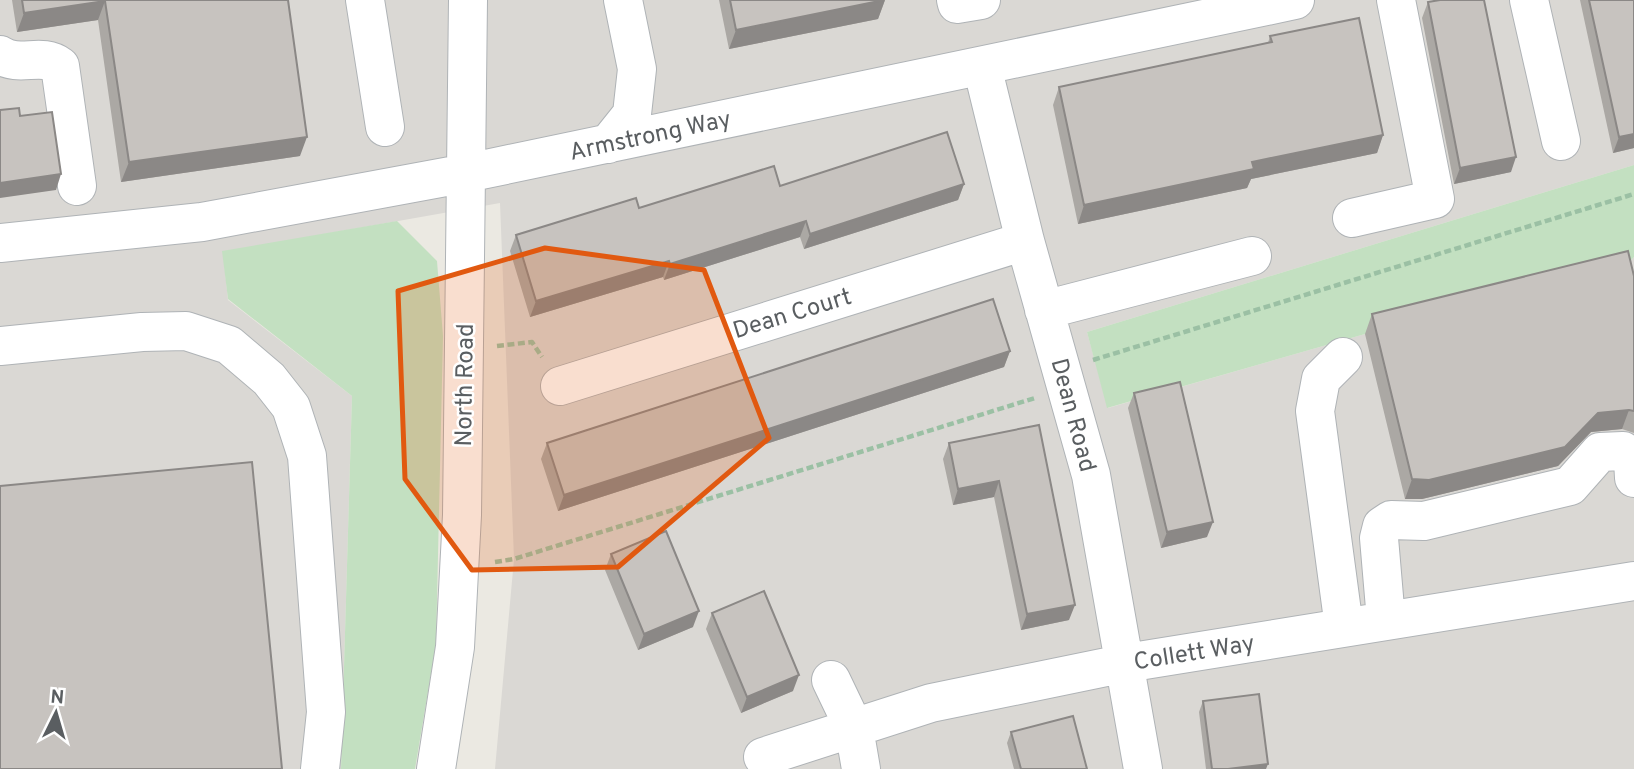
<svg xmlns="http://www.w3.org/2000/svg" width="1634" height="769" font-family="Overpass,sans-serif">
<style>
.industrial{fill:#dad8d4}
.green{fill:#c3e0c1}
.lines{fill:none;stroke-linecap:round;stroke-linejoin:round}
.minor-casing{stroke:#afb3b6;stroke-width:40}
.path{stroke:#9bc0a4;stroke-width:4.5;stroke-dasharray:7 3.5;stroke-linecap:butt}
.minor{stroke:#fff;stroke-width:38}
.wall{fill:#aba8a4}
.shaded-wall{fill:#8b8886}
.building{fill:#c7c3bf;stroke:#8b8886;stroke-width:2}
.marked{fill:#e15910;fill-opacity:0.2;stroke:#e15910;stroke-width:5;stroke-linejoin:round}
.labels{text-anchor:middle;stroke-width:5;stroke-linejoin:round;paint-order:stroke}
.street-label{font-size:24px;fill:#5a5e61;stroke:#fff}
</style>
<rect width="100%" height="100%" fill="#ebe9e2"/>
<!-- industrial -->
<path class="industrial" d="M0,0H1634V165L1087,332L1108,408L1365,334L1621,271L1634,257V769H495L514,559L500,203L223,252L228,300L352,396L341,769H0Z"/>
<!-- green -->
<path class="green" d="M1634,165V257L1621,271L1365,334L1107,408L1087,332Z
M397,221L437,261L443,336L436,644L415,769H341L352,396L228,299L222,251Z"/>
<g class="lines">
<defs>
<path id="minor" d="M365,0L385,127
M956,0L957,4L981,0
M1529,0L1561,141
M0,55C20,68 41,52 60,66L77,186
M982,66L1025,241L1091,475L1143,769
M608,144L632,114L637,69L623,0
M1352,218L1435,199L1396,0
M0,243L202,222L467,173L1295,0
M1044,310L1252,256
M0,346L142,332L186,331L229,345L269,379L291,407L307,456L326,712L320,769
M1343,357L1321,379L1315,411L1344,627
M560,386L1025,241
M1386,620L1379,538L1382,526L1391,520L1424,521L1570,486L1600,452L1623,451L1633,460L1634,478
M831,680L854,728L861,769
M763,757L931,703L1126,663L1634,581
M436,769L455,647L462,515L468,0"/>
</defs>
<!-- minor casing -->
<use href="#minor" class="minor-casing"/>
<!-- path -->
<path class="path" d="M497,346L532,342L542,357
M1093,360L1634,194
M495,562L514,559L1035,398"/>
<!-- minor -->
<use href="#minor" class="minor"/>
</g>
<!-- wall -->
<path class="wall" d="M12,0H288L300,156L121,182L98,20L17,32Z
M719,0H885L878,19L729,49Z
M1580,0H1634V148L1613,153Z
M1428,2L1511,172L1454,184L1422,18Z
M1270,36L1383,135L1377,153L1251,179L1247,188L1078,224L1053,105L1059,87L1268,43Z
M964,184L958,200L804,249L800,237L664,280L663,277L530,317L510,251L516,235L639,208L780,186Z
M1634,276V433L1622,429L1591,432L1558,466L1422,499H1405L1365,334L1372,314Z
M1010,351L1004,367L558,511L541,459L547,443Z
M1134,393L1207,537L1161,548L1128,408Z
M1039,425L1069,620L1021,630L994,497L953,505L943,459L949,443Z
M611,554L693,627L638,650L605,570Z
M712,613L793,691L741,713L706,629Z
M1203,701L1266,769H1206L1199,712Z
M1011,732L1087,769H1014L1007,743Z"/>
<!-- shaded-wall -->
<path class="shaded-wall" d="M885,0L878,19L729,49L736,30Z
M105,1L98,20L17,32L24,13Z
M1634,134V148L1613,153L1619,137Z
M1383,135L1377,153L1251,179L1247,188L1078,224L1084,205L1252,162Z
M307,137L300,156L121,182L129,162Z
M1516,157L1511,172L1454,184L1460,168Z
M61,174L56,190L0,198V183Z
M964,184L958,200L804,249L810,234Z
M806,221L800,237L664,280L670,264Z
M669,261L663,277L530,317L536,301Z
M1010,351L1004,367L558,511L564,495Z
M1629,410L1622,429L1591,432L1558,466L1422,499H1405L1412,479L1598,413Z
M999,481L994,497L953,505L958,489Z
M1213,522L1207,537L1161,548L1167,532Z
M1075,605L1069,620L1021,630L1027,614Z
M699,611L693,627L638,650L644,634Z
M799,675L793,691L741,713L747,697Z
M1268,764L1266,769H1228Z"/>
<!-- building -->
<path class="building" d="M22,0H288L307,137L129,162L105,1L24,13Z
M730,0H884L736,30Z
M1440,0H1484L1516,157L1460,168L1428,2Z
M1589,0H1634V134L1619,137Z
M1359,18L1383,135L1252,162L1254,169L1084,205L1059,87L1272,42L1270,36Z
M19,108L20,116L52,112L61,174L0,183V110Z
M947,132L964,184L810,234L806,221L670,264L669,261L536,301L516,235L636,198L639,208L774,166L780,186Z
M1628,251L1634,276V411L1629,410L1598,413L1565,447L1429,480L1412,479L1372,314Z
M993,299L1010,351L564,495L547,443Z
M1180,382L1213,522L1167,532L1134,393Z
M1039,425L1075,605L1027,614L999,481L958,489L949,443Z
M252,462L282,769H0V486Z
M666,531L699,611L644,634L611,554Z
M764,591L799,675L747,697L712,613Z
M1259,694L1268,764L1228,769H1212L1203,701Z
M1073,716L1087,769H1021L1011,732Z"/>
<!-- marked area -->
<path class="marked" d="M545,248L704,270L769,438L618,567L472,570L405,479L398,291Z"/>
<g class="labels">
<!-- street labels -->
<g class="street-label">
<text transform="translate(650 135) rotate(-12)" y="8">Armstrong Way</text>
<text transform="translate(792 313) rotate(-17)" y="8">Dean Court</text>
<text transform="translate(464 385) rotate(-89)" y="8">North Road</text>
<text transform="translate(1074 415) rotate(75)" y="8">Dean Road</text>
<text transform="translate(1194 652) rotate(-9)" y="8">Collett Way</text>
</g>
</g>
<!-- north arrow -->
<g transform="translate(56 713) rotate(5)" stroke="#ffffff" stroke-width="5" paint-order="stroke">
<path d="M0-5L12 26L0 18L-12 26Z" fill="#5a5e61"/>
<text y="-10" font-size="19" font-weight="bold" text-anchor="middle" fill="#5a5e61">N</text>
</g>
</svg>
